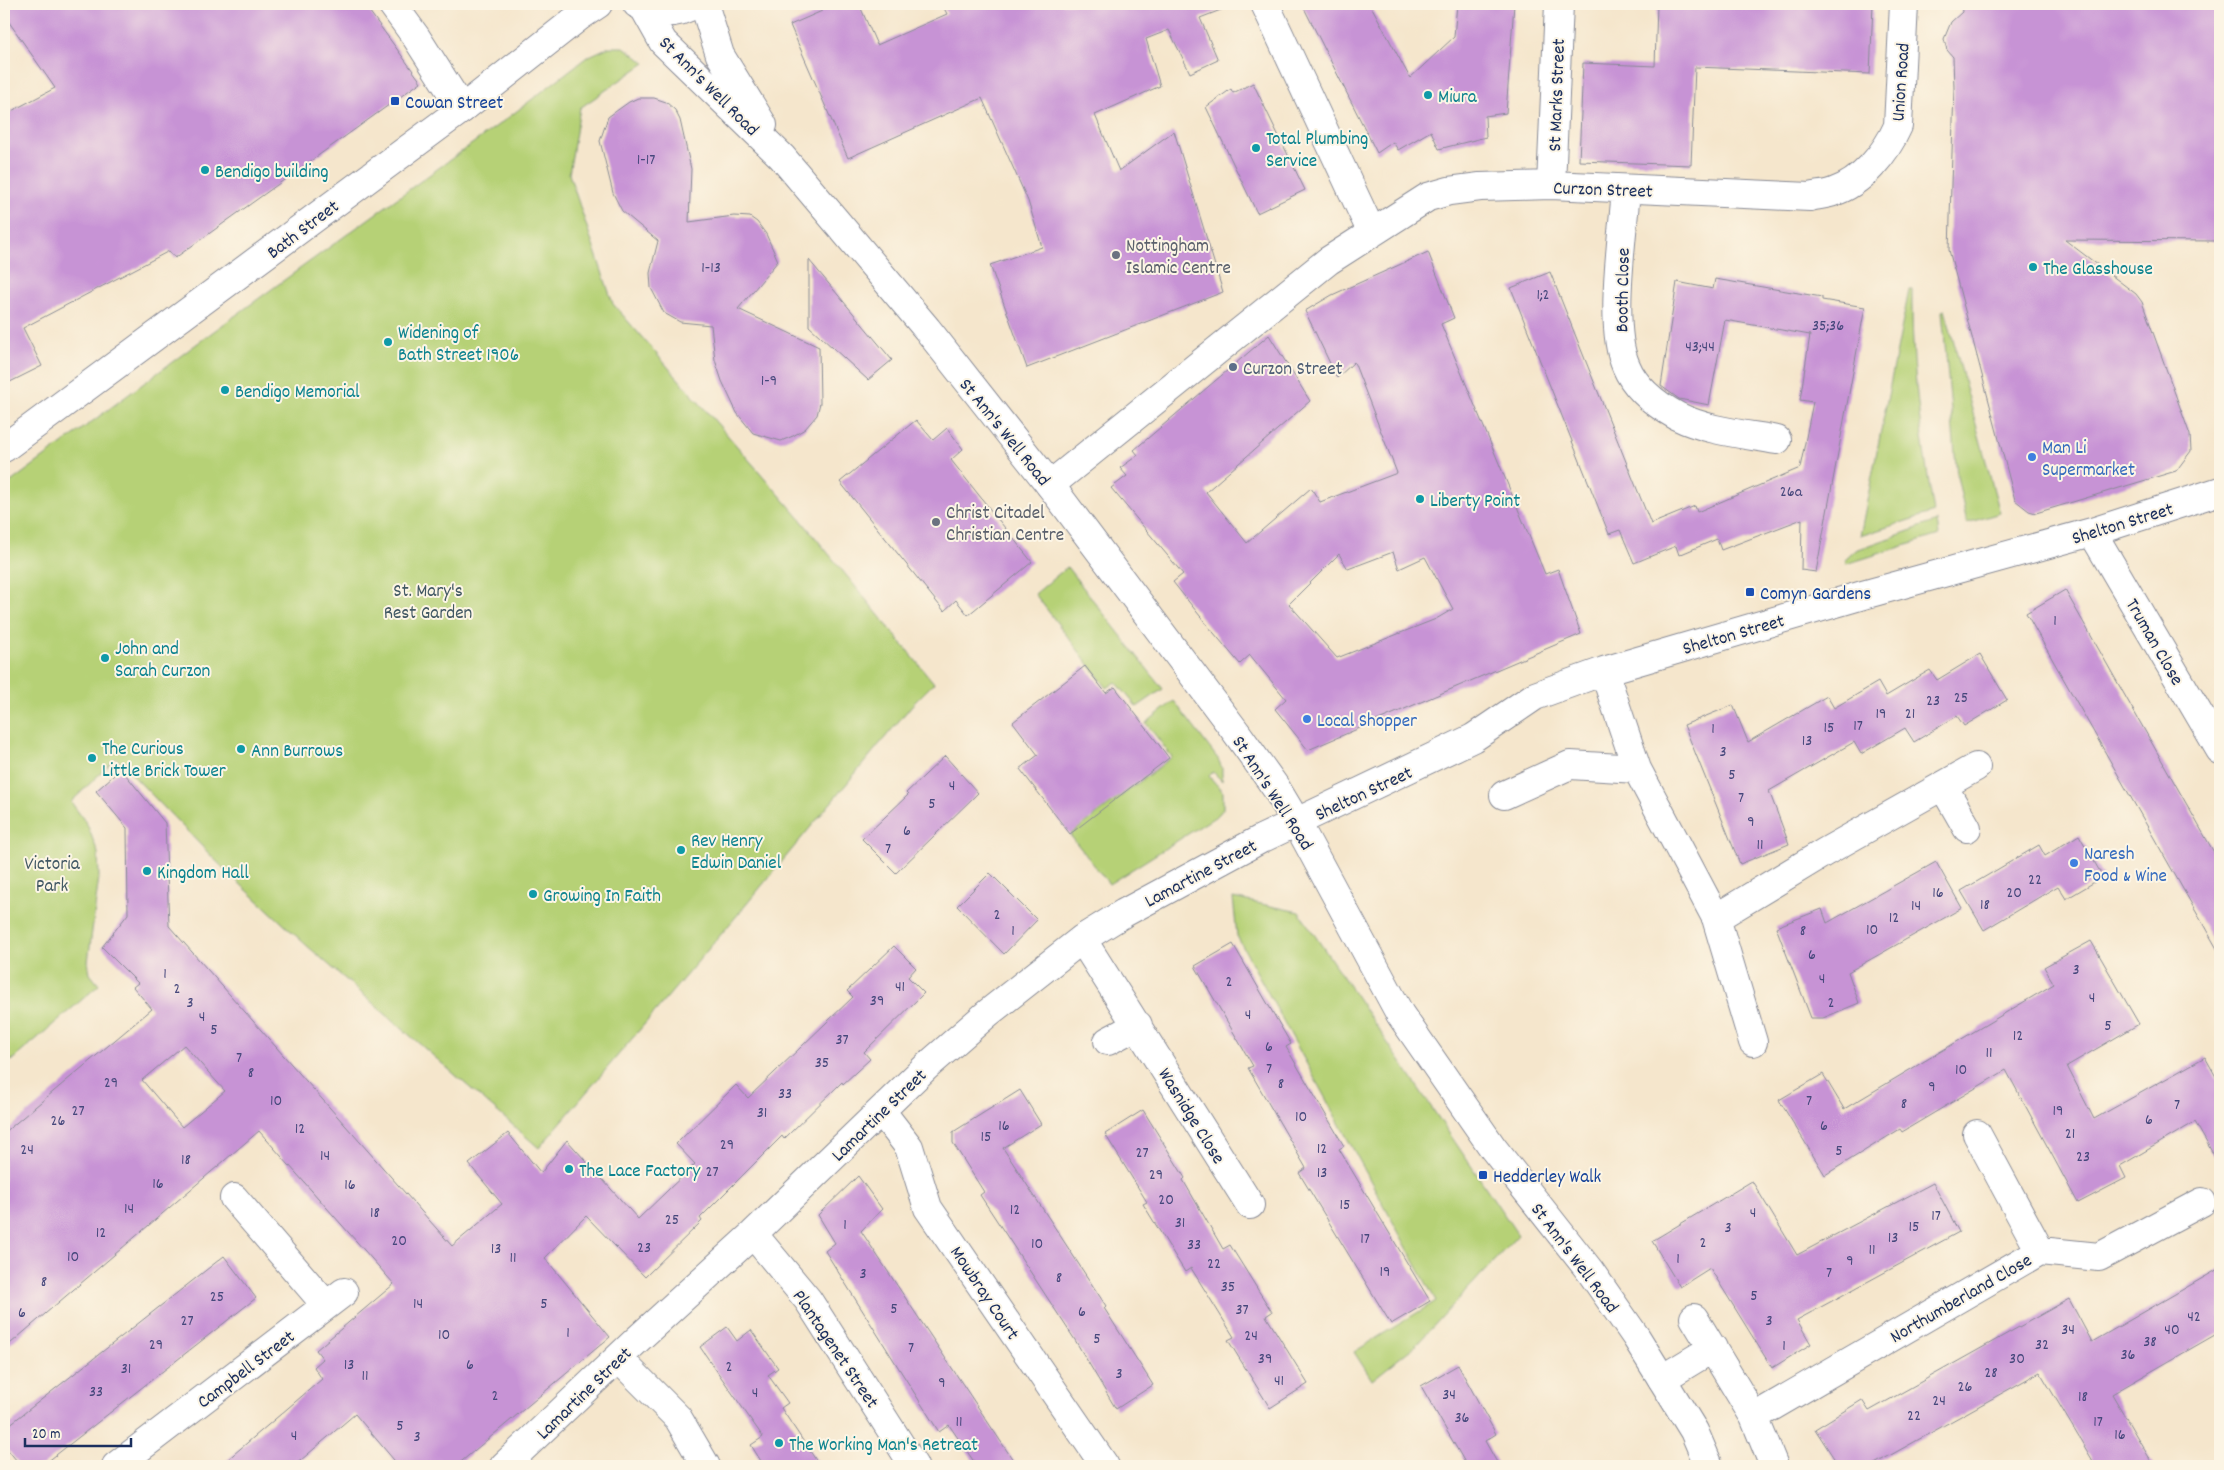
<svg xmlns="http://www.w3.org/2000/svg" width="2224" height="1470" font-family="Dekko,sans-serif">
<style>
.green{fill:#b6d176;stroke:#68806a}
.building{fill:#c793d5;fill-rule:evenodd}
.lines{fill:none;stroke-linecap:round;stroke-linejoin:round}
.minor-casing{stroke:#888a95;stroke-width:30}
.tertiary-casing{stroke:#888a95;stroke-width:30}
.minor{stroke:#fff;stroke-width:28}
.tertiary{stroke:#fff;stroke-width:28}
.culture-dot{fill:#0f9aa8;stroke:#fcf5e5;stroke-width:2}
.transit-dot{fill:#1a4fb4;stroke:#fcf5e5;stroke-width:2}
.worship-dot{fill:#6b7280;stroke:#fcf5e5;stroke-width:2}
.service-dot{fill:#5c6f8a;stroke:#fcf5e5;stroke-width:2}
.shop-dot{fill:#3f7fe0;stroke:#fcf5e5;stroke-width:2}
.labels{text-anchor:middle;stroke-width:4;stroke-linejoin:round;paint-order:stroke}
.number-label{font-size:16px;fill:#46487c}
.street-label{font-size:19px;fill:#1b2f5e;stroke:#fcf5e5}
.culture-label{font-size:19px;fill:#0d838f;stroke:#fcf5e5;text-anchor:start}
.transit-label{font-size:19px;fill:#164399;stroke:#fcf5e5;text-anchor:start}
.worship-label{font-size:19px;fill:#5b616d;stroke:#fcf5e5;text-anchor:start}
.service-label{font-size:19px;fill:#4e5e75;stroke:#fcf5e5;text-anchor:start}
.shop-label{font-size:19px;fill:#366cbe;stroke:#fcf5e5;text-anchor:start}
.park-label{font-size:19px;fill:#425864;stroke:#fcf5e5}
</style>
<rect width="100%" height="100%" fill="#fcf5e5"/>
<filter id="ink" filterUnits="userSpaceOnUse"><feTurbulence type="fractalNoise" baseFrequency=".02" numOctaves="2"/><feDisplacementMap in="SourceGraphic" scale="10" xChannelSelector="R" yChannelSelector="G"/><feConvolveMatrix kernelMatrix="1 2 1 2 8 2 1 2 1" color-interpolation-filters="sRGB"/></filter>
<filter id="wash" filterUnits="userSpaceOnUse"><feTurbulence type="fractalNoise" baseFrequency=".0096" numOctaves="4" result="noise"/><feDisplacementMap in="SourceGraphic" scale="20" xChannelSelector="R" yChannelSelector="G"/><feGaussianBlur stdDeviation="1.12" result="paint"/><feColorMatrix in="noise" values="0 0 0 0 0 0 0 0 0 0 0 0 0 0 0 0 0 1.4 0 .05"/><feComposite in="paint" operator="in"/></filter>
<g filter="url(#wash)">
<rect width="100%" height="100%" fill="#f5e6cc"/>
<!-- green -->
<path class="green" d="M609,47H624L645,63L580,108L569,174L613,304L797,515L934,683L913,704L740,912L539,1148L305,944L224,869L116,758L71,802L87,824L98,853L99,877L88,962L90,974L99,985L4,1067V487L214,331L509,117L587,57Z
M1909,290H1912C1911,365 1921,439 1934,512L1860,536Z
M1945,310L2000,513L1967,523L1957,476L1942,311Z
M1937,521L1939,535L1846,564L1845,560L1856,550Z
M1067,567L1163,689L1137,707L1116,682L1107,688L1035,594Z
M1174,701L1218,759L1222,768V781L1213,772L1209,776L1223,792V809L1218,815L1109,884L1070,835L1172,757L1146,723Z
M1233,898L1299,912L1518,1235L1416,1345L1372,1380L1354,1352L1436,1301L1237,936Z"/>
<g id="blocks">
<!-- building -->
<path class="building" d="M4,4H364L421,82L175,258L169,251L23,328L42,366L4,385V115L55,88L4,15Z
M819,4H859L877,45L947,14L942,4H1231V6L1200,18L1218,60L1190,73L1169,30L1146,39L1160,86L1095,115L1119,171L1174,131L1223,292L1027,368L990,265L1042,247L1028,201L982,98L848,158L790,25L822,11Z
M1302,4H1370L1410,78L1454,37L1457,4H1514L1506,113L1485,116L1486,137L1439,149L1431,131L1398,150L1393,142L1377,153Z
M1657,4H1873L1870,74L1695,67L1691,165L1579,161L1583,63L1655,66Z
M1961,4H2220V241L2065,240L2136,294L2142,302L2190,435L2191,451L2176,471L2036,513L2029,511L2015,500L1949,250L1954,88L1953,57L1947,50L1944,39L1951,22L1962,12Z
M1253,83L1305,190L1257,213L1206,107L1231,89L1233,93Z
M638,98H654L666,102L675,110L680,120L691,169L689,222L734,216L750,217L757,222L766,234L778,261L738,309L819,347L820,403L817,415L805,429L793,436L781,441L753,433L737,413L722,381L715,360L711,325L680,322L664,313L651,288L650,273L658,241L622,211L613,193L600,141L608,117L629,102Z
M1428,252L1454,318L1441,324L1545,574L1558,569L1581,634L1308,750L1275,709L1286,699L1250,655L1240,664L1208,626L1173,582L1183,574L1111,488L1127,476L1120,468L1138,455L1134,450L1269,335L1310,401L1206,492L1247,543L1311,488L1320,502L1397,473L1354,362L1337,378L1305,311L1332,295ZM1393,552L1399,569L1425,557L1453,609L1436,619L1337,658L1289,604L1339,554L1348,569Z
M809,260L892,360L868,380L809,326Z
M1550,272L1651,524L1695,506L1697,512L1800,468L1813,402L1800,400L1810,335L1725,320L1709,405L1679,399L1661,386L1677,282L1713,289L1715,279L1822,297V300L1865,307L1816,572L1801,570L1802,519L1721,550L1717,539L1679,555L1676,546L1634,563L1620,530L1609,534L1511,288Z
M916,420L933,440L947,428L963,449L951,460L1032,562L968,615L956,600L944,611L840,482Z
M2065,590L2220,863V954L2026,613Z
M1980,654L2007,700L1964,726L1957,716L1914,742L1905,728L1861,754L1854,742L1769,791L1789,844L1740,864L1684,725L1733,705L1748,742L1827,696L1834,708L1878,682L1886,696L1930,670L1937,680Z
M1085,666L1106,693L1115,687L1169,758L1070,834L1020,769L1038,755L1013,722Z
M945,756L978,793L896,873L862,839L908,795L906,793Z
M121,769L165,823L169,926L452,1246L502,1204L469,1164L508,1133L541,1173L567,1140L638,1219L695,1164L676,1144L736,1085L748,1098L853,997L847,991L894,946L916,968L908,977L924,993L864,1052L870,1059L843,1084L842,1082L784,1139L782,1136L700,1218L702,1221L645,1277L586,1216L545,1258L610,1337L456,1466H399L355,1414L294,1466H220L322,1379L314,1367L323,1359L316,1350L394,1284L259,1131L4,1349V1133L152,1009L133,987L138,983L102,947L128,914L127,828L96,791ZM184,1045L225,1091L182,1127L142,1080Z
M2079,835L2103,877L2066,899L2058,886L1984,930L1961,891L2039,845L2045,856Z
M1936,862L1962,908L1848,972L1859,1003L1823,1018H1811L1776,927L1822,909L1827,923Z
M990,873L1037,920L1004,954L957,906Z
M2091,941L2139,1024L2067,1066L2094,1119L2205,1057L2220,1084V1166L2195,1122L2120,1166L2126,1178L2078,1203L2006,1070L1902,1132L1900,1129L1825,1175L1779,1100L1823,1074L1844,1109L2054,984L2044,967Z
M1233,944L1291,1044L1286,1047L1344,1146L1339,1149L1430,1301L1391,1324L1299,1173L1306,1168L1248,1068L1253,1066L1195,966Z
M1020,1090L1041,1124L1003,1148L1106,1306L1104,1308L1153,1385L1116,1409L1075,1340L980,1195L984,1192L953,1143V1132Z
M1143,1110L1185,1178L1183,1180L1223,1249L1230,1245L1258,1290L1272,1312L1266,1316L1308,1384L1270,1408L1228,1340L1234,1337L1191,1268L1185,1272L1143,1204L1147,1202L1105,1134Z
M858,1176L882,1209L861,1231L1017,1466H977L949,1425L939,1432L825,1251L835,1243L818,1215Z
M1752,1181L1797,1255L1933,1183L1959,1232L1797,1320L1811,1344L1772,1368L1710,1268L1680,1287L1652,1241Z
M224,1256L256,1298L42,1466H21L4,1445V1429Z
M2220,1268V1332L2112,1394L2154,1466H2096L2040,1372L1871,1466H1839L1815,1429L1862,1400L1869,1411L2069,1299L2092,1342Z
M727,1327L737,1341L751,1330L778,1368L768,1375L788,1403L781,1408L820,1466H764L751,1445L763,1437L700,1347Z
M1458,1365L1496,1434L1485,1441L1499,1466H1467L1421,1386Z"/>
</g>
</g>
<g filter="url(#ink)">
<use href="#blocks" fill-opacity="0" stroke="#888a95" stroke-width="1"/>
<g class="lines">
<defs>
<path id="minor" d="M392,4L416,37L462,109
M1265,4L1372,233
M1551,185L1559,4
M1626,189C1623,235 1608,326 1626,366C1635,388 1657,405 1677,416C1707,431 1744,434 1777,440
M1050,485L1328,261L1428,197L1449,191L1480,187L1551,185L1810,197C1817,195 1826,195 1833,192C1862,183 1886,153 1898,126L1904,4
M2092,532L2220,750
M1604,671L1637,769L1716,918L1753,1042
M1943,786L1967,828
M1504,795L1570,765L1637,769
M1716,918L1825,852L1976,767
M1082,939L1250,1205
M1108,1041L1138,1025
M882,1112L909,1147L928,1208L1105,1466
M1977,1134L2040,1251
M234,1198L326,1305
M753,1234L808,1300L914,1466
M1694,1318L1754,1417L1774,1466
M619,1359L678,1418L706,1466
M1662,1379L1713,1348
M1754,1417L2040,1251L2099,1257L2202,1202
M116,1466L344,1292
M504,1466L638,1339L753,1234L926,1067L988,1013L1082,939L1124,913L1261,839L1473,738L1535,696L1604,671L1863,595L2092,532L2220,491"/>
<path id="tertiary" d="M637,4C654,14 677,16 694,4
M704,4L720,55L763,125
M644,8L663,42L782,157L927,329L1050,485L1236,732L1276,788L1297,823L1400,1014L1493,1148L1590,1271L1636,1337L1694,1431L1709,1466
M4,448L462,109L580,16L598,4"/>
</defs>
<!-- minor casing -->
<use href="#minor" class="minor-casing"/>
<!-- tertiary casing -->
<use href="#tertiary" class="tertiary-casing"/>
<!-- minor -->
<use href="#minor" class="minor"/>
<!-- tertiary -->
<use href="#tertiary" class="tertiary"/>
</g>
</g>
<!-- markers -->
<g class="culture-dot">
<circle cx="1428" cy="95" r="5"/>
<circle cx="1256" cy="148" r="5"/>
<circle cx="205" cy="170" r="5"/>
<circle cx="2033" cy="267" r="5"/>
<circle cx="388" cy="342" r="5"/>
<circle cx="225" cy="390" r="5"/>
<circle cx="1420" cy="499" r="5"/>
<circle cx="105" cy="658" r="5"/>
<circle cx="241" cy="749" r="5"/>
<circle cx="92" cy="758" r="5"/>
<circle cx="681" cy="850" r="5"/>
<circle cx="147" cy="871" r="5"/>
<circle cx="533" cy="894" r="5"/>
<circle cx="569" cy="1169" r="5"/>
<circle cx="779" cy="1443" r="5"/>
</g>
<g class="transit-dot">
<rect x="390" y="96" width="10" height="10" rx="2.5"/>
<rect x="1745" y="587" width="10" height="10" rx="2.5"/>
<rect x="1478" y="1170" width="10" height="10" rx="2.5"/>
</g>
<g class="worship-dot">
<circle cx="1116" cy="255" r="5"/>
<circle cx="936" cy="522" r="5"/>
</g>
<circle class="service-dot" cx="1233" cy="367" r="5"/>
<g class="shop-dot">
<circle cx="2032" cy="457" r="5"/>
<circle cx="1307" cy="719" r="5"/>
<circle cx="2074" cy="863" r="5"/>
</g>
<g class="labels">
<!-- number labels -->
<g class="number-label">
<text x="646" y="164">1-17</text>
<text x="711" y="272">1-13</text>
<text x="1543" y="299">1;2</text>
<text x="1828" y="330">35;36</text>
<text x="1700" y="351">43;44</text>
<text x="769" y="385">1-9</text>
<text x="1791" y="496">26a</text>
<text x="2055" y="625">1</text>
<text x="1961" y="702">25</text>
<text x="1933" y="705">23</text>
<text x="1881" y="718">19</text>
<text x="1910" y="718">21</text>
<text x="1858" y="730">17</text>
<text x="1829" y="732">15</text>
<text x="1713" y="733">1</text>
<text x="1807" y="745">13</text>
<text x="1723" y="756">3</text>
<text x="1732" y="779">5</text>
<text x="952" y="790">4</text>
<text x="1741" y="802">7</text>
<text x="932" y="808">5</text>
<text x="1751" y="826">9</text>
<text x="907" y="835">6</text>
<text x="1760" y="849">11</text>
<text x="888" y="853">7</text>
<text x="2035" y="884">22</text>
<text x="1938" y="897">16</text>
<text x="2014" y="897">20</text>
<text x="1985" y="909">18</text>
<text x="1916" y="910">14</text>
<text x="997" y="919">2</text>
<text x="1894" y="922">12</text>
<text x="1872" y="934">10</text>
<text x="1013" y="935">1</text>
<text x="1803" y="935">8</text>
<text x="1812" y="959">6</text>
<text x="2076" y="974">3</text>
<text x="165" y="978">1</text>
<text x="1822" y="983">4</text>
<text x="1229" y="986">2</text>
<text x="900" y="991">41</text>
<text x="177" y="993">2</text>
<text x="2092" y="1002">4</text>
<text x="877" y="1005">39</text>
<text x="190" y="1007">3</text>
<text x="1831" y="1007">2</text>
<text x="1248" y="1019">4</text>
<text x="202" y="1021">4</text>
<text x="2108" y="1030">5</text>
<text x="214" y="1034">5</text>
<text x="2018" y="1040">12</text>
<text x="842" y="1044">37</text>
<text x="1269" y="1051">6</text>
<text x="1989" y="1057">11</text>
<text x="239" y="1062">7</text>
<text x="822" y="1067">35</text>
<text x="1269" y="1073">7</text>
<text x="1961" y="1074">10</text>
<text x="251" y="1077">8</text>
<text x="111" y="1087">29</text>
<text x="1281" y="1088">8</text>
<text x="1932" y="1091">9</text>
<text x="785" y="1098">33</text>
<text x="276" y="1105">10</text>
<text x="1809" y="1105">7</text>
<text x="1904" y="1108">8</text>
<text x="2177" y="1109">7</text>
<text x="78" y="1115">27</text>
<text x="2058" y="1115">19</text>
<text x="762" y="1117">31</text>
<text x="1301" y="1121">10</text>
<text x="2149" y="1124">6</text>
<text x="58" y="1125">26</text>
<text x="1004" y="1130">16</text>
<text x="1824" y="1130">6</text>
<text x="300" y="1133">12</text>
<text x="2070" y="1138">21</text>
<text x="986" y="1141">15</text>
<text x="727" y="1149">29</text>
<text x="1322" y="1153">12</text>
<text x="27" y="1154">24</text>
<text x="1839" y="1155">5</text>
<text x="1142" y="1157">27</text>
<text x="325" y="1160">14</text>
<text x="2083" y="1161">23</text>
<text x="186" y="1164">18</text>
<text x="712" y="1176">27</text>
<text x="1322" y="1177">13</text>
<text x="1156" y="1179">29</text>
<text x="158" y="1188">16</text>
<text x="350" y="1189">16</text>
<text x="1166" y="1204">20</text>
<text x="1345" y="1209">15</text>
<text x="129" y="1213">14</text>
<text x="1015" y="1214">12</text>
<text x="375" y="1217">18</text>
<text x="1753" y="1217">4</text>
<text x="1936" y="1220">17</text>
<text x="672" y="1224">25</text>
<text x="1180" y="1227">31</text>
<text x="845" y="1229">1</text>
<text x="1914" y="1231">15</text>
<text x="1728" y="1232">3</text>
<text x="101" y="1237">12</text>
<text x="1893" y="1242">13</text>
<text x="1365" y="1243">17</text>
<text x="399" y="1245">20</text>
<text x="1703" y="1247">2</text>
<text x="1037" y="1248">10</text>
<text x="1194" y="1249">33</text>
<text x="644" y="1252">23</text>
<text x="496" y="1253">13</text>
<text x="1872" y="1254">11</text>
<text x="73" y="1261">10</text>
<text x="513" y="1262">11</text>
<text x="1678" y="1263">1</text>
<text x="1850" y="1265">9</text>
<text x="1214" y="1268">22</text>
<text x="1385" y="1276">19</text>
<text x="1829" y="1277">7</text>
<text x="863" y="1278">3</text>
<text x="1059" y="1282">8</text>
<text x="44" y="1286">8</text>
<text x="1228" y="1291">35</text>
<text x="1754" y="1300">5</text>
<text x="217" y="1301">25</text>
<text x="418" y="1308">14</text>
<text x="544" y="1308">5</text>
<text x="894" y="1313">5</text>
<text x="1242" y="1314">37</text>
<text x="1082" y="1316">6</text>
<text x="22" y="1317">6</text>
<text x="2194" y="1321">42</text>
<text x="187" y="1325">27</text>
<text x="1769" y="1325">3</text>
<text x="2068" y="1334">34</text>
<text x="2172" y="1334">40</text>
<text x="568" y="1337">1</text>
<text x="444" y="1339">10</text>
<text x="1251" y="1340">24</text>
<text x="1097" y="1343">5</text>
<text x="2150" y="1346">38</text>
<text x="156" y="1349">29</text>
<text x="2042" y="1349">32</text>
<text x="1784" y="1350">1</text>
<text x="911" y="1352">7</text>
<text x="2128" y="1359">36</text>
<text x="1265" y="1363">39</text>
<text x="2017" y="1363">30</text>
<text x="349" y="1369">13</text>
<text x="470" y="1369">6</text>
<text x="729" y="1371">2</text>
<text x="126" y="1373">31</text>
<text x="1991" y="1377">28</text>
<text x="1119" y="1378">3</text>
<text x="365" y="1380">11</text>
<text x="1279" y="1385">41</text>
<text x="942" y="1387">9</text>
<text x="1965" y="1391">26</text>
<text x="96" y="1396">33</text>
<text x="755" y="1397">4</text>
<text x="1449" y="1399">34</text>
<text x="495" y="1400">2</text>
<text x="2083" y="1401">18</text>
<text x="1939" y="1405">24</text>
<text x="1914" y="1420">22</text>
<text x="1462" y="1422">36</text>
<text x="959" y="1426">11</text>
<text x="2098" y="1426">17</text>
<text x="400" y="1430">5</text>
<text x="2120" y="1439">16</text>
<text x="294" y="1440">4</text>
<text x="417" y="1441">3</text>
</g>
<!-- street labels -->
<g class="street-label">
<text transform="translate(1899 82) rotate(-86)" y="7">Union Road</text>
<text transform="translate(710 85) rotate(45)" y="7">St Ann's Well Road</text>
<text transform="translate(1555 95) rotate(-88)" y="7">St Marks Street</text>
<text transform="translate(1603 188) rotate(2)" y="7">Curzon Street</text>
<text transform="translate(302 228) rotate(-37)" y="7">Bath Street</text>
<text transform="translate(1621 290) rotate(-89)" y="7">Booth Close</text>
<text transform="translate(1006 431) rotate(51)" y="7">St Ann's Well Road</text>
<text transform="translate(2122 522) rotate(-17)" y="7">Shelton Street</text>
<text transform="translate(1733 633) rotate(-16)" y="7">Shelton Street</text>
<text transform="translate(2156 641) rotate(60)" y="7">Truman Close</text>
<text transform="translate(1274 792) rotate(57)" y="7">St Ann's Well Road</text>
<text transform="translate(1363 792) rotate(-25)" y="7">Shelton Street</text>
<text transform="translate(1200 872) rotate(-28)" y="7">Lamartine Street</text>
<text transform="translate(878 1114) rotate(-44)" y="7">Lamartine Street</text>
<text transform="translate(1193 1115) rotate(58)" y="7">Wasnidge Close</text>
<text transform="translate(1576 1257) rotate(53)" y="7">St Ann's Well Road</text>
<text transform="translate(986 1292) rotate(56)" y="7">Mowbray Court</text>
<text transform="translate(1960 1297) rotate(-30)" y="7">Northumberland Close</text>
<text transform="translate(837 1348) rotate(56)" y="7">Plantagenet Street</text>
<text transform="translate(245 1368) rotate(-37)" y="7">Campbell Street</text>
<text transform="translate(583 1392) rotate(-44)" y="7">Lamartine Street</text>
</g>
<!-- culture labels -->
<g class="culture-label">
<text x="1438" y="102">Miura</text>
<text x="1266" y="144">Total Plumbing<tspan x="1266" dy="22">Service</tspan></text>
<text x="215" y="177">Bendigo building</text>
<text x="2043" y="274">The Glasshouse</text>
<text x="398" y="338">Widening of<tspan x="398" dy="22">Bath Street 1906</tspan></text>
<text x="235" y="397">Bendigo Memorial</text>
<text x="1430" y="506">Liberty Point</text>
<text x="115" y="654">John and<tspan x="115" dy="22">Sarah Curzon</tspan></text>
<text x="102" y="754">The Curious<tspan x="102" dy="22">Little Brick Tower</tspan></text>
<text x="251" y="756">Ann Burrows</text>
<text x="691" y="846">Rev Henry<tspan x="691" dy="22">Edwin Daniel</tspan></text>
<text x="157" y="878">Kingdom Hall</text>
<text x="543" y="901">Growing In Faith</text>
<text x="579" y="1176">The Lace Factory</text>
<text x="789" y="1450">The Working Man's Retreat</text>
</g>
<!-- transit labels -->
<g class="transit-label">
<text x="405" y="108">Cowan Street</text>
<text x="1760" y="599">Comyn Gardens</text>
<text x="1493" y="1182">Hedderley Walk</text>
</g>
<!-- worship labels -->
<g class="worship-label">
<text x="1126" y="251">Nottingham<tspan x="1126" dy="22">Islamic Centre</tspan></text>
<text x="946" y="518">Christ Citadel<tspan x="946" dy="22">Christian Centre</tspan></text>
</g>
<!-- service labels -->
<g class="service-label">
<text x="1243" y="374">Curzon Street</text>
</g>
<!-- shop labels -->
<g class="shop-label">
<text x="2042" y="453">Man Li<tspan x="2042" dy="22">Supermarket</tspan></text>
<text x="1317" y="726">Local Shopper</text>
<text x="2084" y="859">Naresh<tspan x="2084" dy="22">Food &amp; Wine</tspan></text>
</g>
<!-- park labels -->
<g class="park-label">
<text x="428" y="596">St. Mary's<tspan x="428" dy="22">Rest Garden</tspan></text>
<text x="52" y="869">Victoria<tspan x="52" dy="22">Park</tspan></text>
</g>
</g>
<!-- margin -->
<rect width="2224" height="1470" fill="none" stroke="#fcf5e5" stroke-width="20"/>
<!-- scale -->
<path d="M25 1438v8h106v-8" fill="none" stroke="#1b2f5e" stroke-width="2.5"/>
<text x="32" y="1438" font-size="15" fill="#1b2f5e" stroke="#fcf5e5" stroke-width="4" paint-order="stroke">20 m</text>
</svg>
